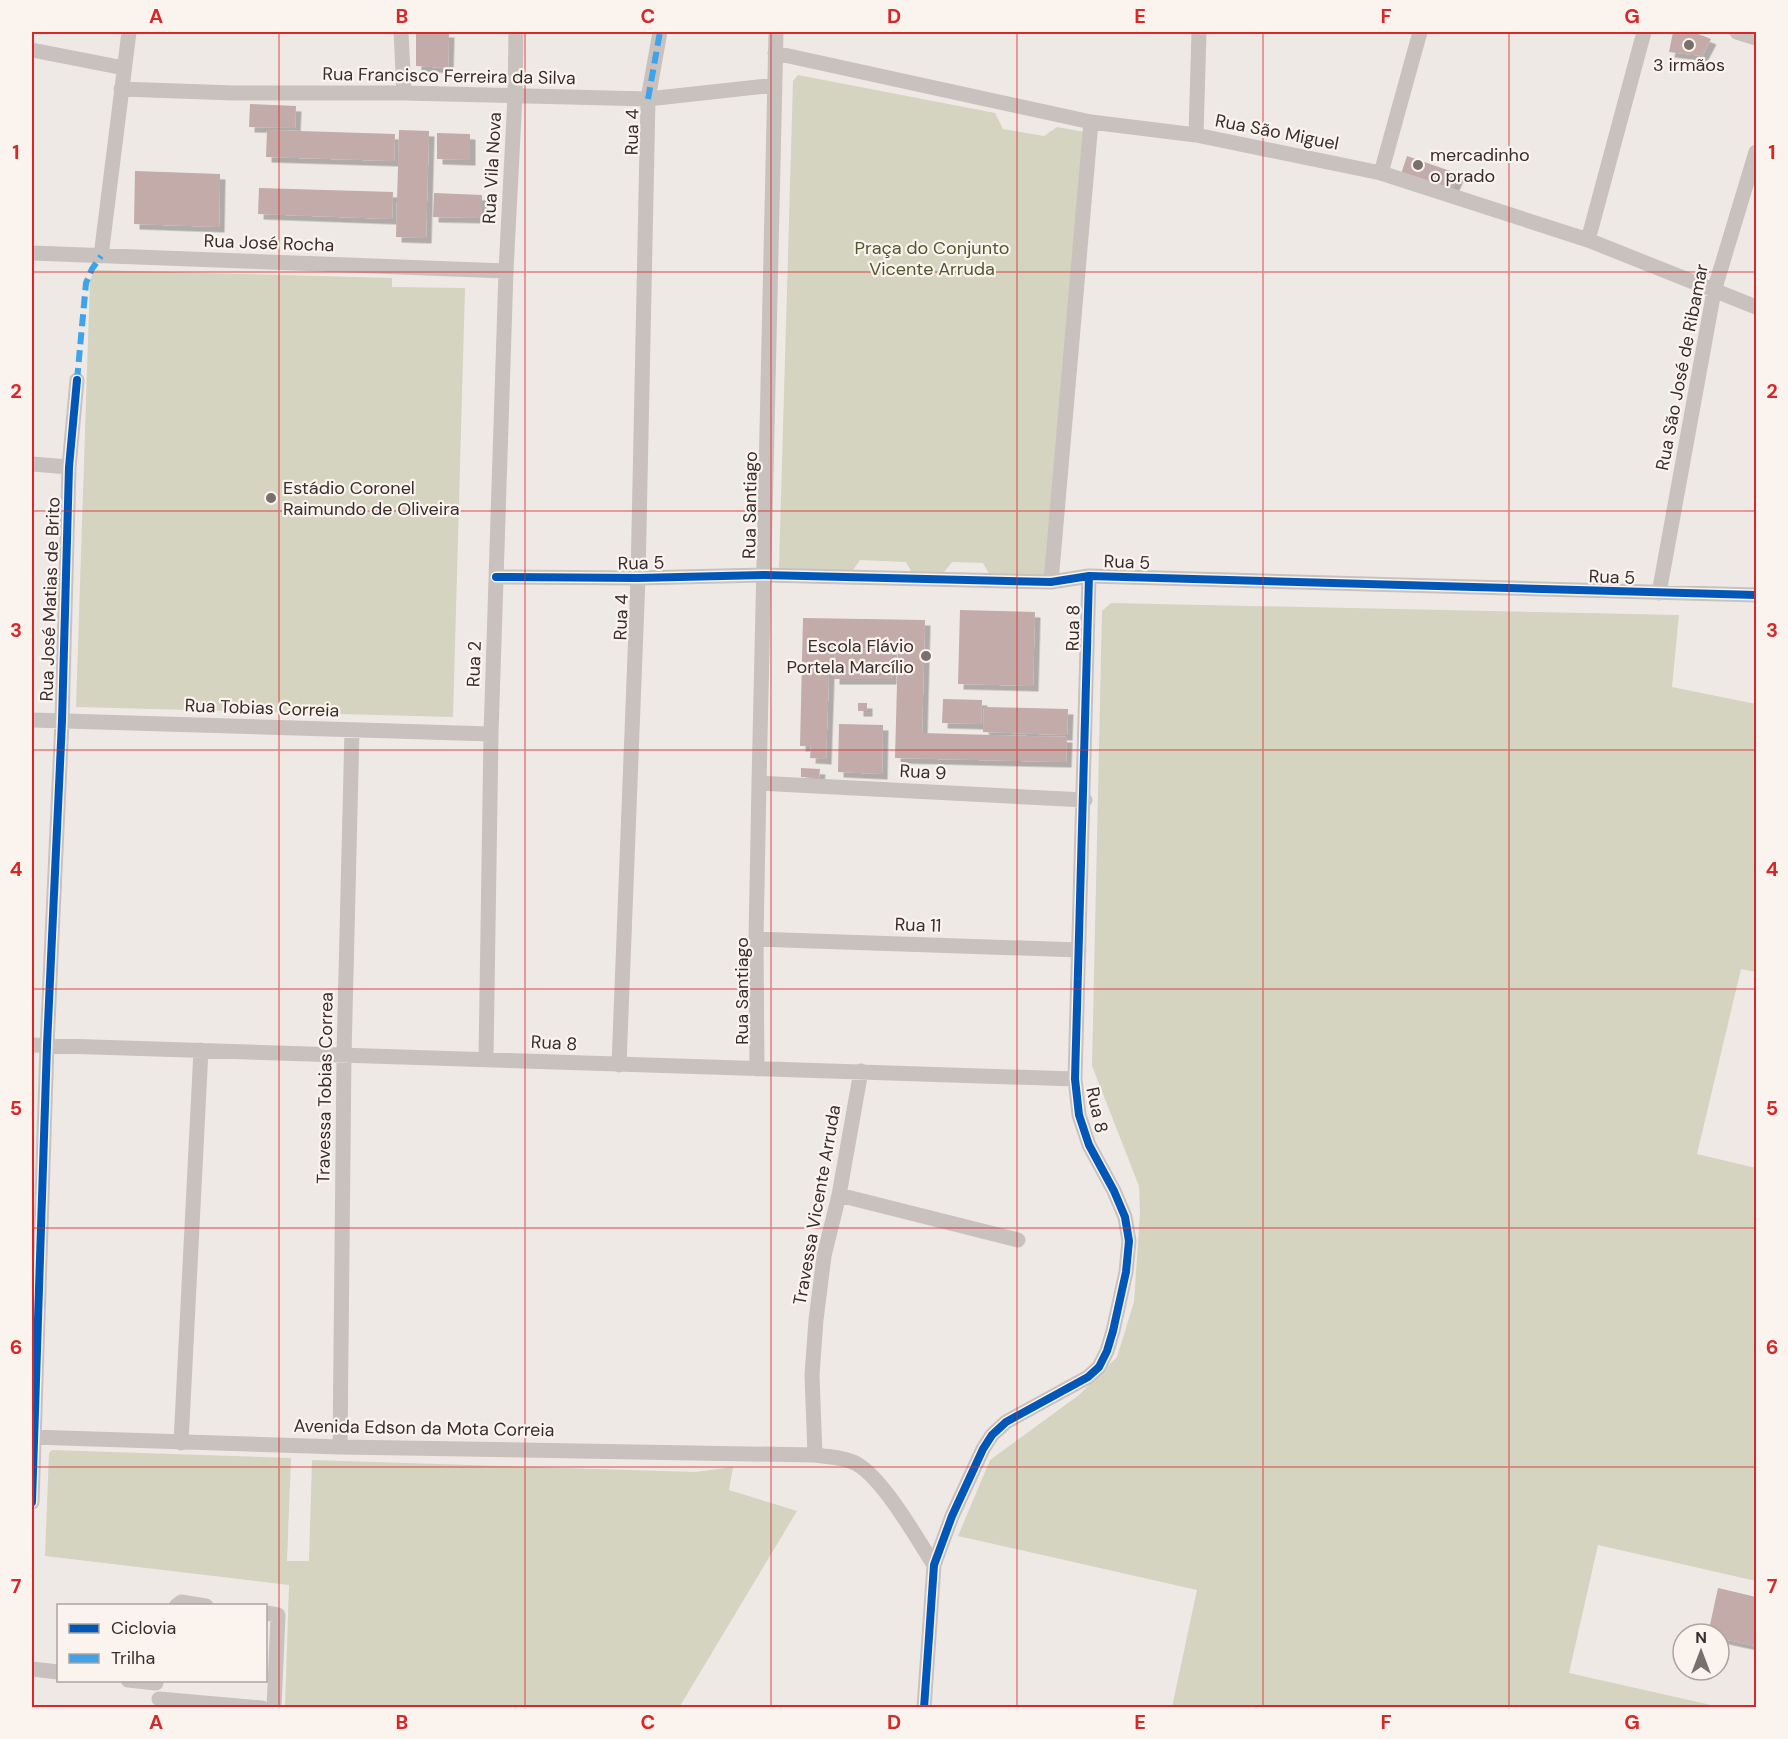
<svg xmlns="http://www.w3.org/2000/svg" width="1788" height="1739" font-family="'DM Sans',sans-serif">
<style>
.green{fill:#d4d4c0}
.building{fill:#c2aba8;filter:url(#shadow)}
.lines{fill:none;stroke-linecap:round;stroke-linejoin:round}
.minor{stroke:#c9c1be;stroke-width:15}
.quiet{stroke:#3fa3eb;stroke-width:6;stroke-dasharray:12 6;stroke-linecap:butt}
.cycleway-casing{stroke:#faf3ee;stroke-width:11}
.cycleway{stroke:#0057b8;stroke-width:8}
.grid{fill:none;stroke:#d62828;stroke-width:1.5;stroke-opacity:0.55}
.poi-dot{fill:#796f6d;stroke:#faf3ee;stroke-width:2}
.labels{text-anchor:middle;stroke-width:4.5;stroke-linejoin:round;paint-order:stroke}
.poi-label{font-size:18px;fill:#3a2e2c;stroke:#faf3ee;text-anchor:start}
.street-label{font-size:18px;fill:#3a2e2c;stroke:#faf3ee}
.park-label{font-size:18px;fill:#505830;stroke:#faf3ee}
.neatline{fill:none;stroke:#d62828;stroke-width:2}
.grid-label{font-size:20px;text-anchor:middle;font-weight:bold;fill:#d62828}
</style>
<defs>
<filter id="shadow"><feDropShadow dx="5.5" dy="5.5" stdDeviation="0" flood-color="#0004"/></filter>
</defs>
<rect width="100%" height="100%" fill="#efe9e6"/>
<!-- green -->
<path class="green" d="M798,75L995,113L1003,129L1044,136L1057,127L1085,132L1045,573L1041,579L991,577L983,563L952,562L941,576L913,575L906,562L860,560L851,573L784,571L779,567L793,81Z
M96,270L392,278V287L465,288L453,717L76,707L90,279Z
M1111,603L1679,615L1672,687L1756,704V972L1741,969L1697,1154L1756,1168V1581L1598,1545L1569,1673L1720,1707H1172L1197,1590L958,1536L990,1460L1079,1395L1117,1357L1134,1302L1140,1213L1139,1186L1092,1066L1102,611Z
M52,1450L291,1458L287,1561H309L312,1460L695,1472L733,1467L729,1490L797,1511L680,1706L687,1707H285L289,1585L45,1556L49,1453Z"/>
<!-- building -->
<path class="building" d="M416,32H449L448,68L416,66Z
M1673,32H1693L1711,39L1702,56L1669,52Z
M250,104L296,106L295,128L249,127Z
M267,130L395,134L394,161L266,157Z
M399,130L429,131L426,238L396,237Z
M437,133L470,134V160L437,159Z
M1407,156L1459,174L1452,189L1401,174Z
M135,171L220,174L219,227L134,224Z
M259,188L393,192L392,219L258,214Z
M434,193L482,195V218L433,217Z
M960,610L1035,612L1033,686L958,684Z
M803,618L925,620L922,733L1067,737L1066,762L895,758L898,647L830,645L826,759L810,758L811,746H800Z
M835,648L892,649L891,679H834Z
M943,699L982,700L981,724L942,723Z
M858,703H867V711H858Z
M984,707L1068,709L1067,735L983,732Z
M839,724L883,725L882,774L838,772Z
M801,768L820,769L819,778L801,777Z
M1718,1588L1756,1597V1646L1719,1638V1634H1708Z"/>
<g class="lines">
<!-- minor -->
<path class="minor" d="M401,32L404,93
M1737,32L1756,38
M32,50L124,68
M775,53L1091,122L1196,135L1381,173L1588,240L1756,307
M121,89L234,93H404L648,99L775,85
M1196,135L1199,32
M1381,173L1420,32
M1588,240L1644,32
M32,253L506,271
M101,256L129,32
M32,464L69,467
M496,577L638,578L764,575L1051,582L1089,576L1756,595
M1051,582L1091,122
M1659,593L1714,291L1756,152
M32,720L491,734
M759,783L1085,800
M756,939L1079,950
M32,1045L1075,1079
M486,1059L491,734L506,271L515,96L516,32
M619,1065L638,578L648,99L660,32
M757,1069L756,939L759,783L776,32
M839,1195L1018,1240
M32,1437L340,1447L815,1455C828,1457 845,1457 857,1464C884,1480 916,1537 934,1565
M181,1443L201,1050
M340,1447L344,1055L352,730
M815,1455L812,1375L816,1320L824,1256L839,1195L861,1071
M32,1502L47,1045L62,721L69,467L77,380
M176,1606L181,1602L206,1606
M266,1613L278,1615L274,1708
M32,1669L58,1672
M128,1680L156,1683
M159,1699L262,1708
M924,1708L934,1565L952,1516L983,1449L992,1435L1006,1422L1088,1377L1099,1367L1107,1351L1113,1331L1126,1272L1129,1241L1125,1217L1114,1191L1089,1145L1079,1115L1075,1079L1089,576"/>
<!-- quiet -->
<path class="quiet" d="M648,99L660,32
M77,380L86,283L92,269L101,256"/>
<defs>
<path id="cycleway" d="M496,577L638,578L764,575L1051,582L1089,576L1756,595
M32,1502L47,1045L62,721L69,467L77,380
M924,1708L934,1565L952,1516L983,1449L992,1435L1006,1422L1088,1377L1099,1367L1107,1351L1113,1331L1126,1272L1129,1241L1125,1217L1114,1191L1089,1145L1079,1115L1075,1079L1089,576"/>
</defs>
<!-- cycleway casing -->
<use href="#cycleway" class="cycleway-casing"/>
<!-- cycleway -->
<use href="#cycleway" class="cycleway"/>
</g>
<!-- grid -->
<path class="grid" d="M279,32V1708M525,32V1708M771,32V1708M1017,32V1708M1263,32V1708M1509,32V1708M32,272H1756M32,511H1756M32,750H1756M32,989H1756M32,1228H1756M32,1467H1756"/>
<!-- markers -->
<g class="poi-dot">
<circle cx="1689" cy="45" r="6"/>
<circle cx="1418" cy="165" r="6"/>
<circle cx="271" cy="498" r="6"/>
<circle cx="926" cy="656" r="6"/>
</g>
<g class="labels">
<!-- poi labels -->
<g class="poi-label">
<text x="1689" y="71" text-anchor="middle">3 irmãos</text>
<text x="1430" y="161">mercadinho<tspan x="1430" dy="21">o prado</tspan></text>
<text x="283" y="494">Estádio Coronel<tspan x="283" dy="21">Raimundo de Oliveira</tspan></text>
<text x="914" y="652" text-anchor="end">Escola Flávio<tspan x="914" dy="21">Portela Marcílio</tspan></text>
</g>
<!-- street labels -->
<g class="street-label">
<text transform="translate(449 76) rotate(1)" y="6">Rua Francisco Ferreira da Silva</text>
<text transform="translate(632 132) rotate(-89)" y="6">Rua 4</text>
<text transform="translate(1277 132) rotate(11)" y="6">Rua São Miguel</text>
<text transform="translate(492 168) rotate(-87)" y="6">Rua Vila Nova</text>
<text transform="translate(269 243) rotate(2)" y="6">Rua José Rocha</text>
<text transform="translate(1682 367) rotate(-79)" y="6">Rua São José de Ribamar</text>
<text transform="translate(750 505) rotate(-89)" y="6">Rua Santiago</text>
<text transform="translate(1127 562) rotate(2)" y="6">Rua 5</text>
<text transform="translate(641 563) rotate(-1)" y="6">Rua 5</text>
<text transform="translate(1612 577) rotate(2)" y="6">Rua 5</text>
<text transform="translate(50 599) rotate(-88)" y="6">Rua José Matias de Brito</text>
<text transform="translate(621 617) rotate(-88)" y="6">Rua 4</text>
<text transform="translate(1073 628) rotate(-89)" y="6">Rua 8</text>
<text transform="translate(474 664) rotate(-88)" y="6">Rua 2</text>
<text transform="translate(262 708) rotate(2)" y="6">Rua Tobias Correia</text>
<text transform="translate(923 772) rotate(3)" y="6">Rua 9</text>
<text transform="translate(918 925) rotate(2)" y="6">Rua 11</text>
<text transform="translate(742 991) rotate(-90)" y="6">Rua Santiago</text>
<text transform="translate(554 1043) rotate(3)" y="6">Rua 8</text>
<text transform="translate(325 1088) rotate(-89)" y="6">Travessa Tobias Correa</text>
<text transform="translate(1097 1110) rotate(78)" y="6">Rua 8</text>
<text transform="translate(817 1205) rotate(-80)" y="6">Travessa Vicente Arruda</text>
<text transform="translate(424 1428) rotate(1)" y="6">Avenida Edson da Mota Correia</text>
</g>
<!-- park labels -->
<g class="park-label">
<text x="932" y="254">Praça do Conjunto<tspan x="932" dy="21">Vicente Arruda</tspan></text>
</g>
</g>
<!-- border -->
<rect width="1788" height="1739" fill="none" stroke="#faf3ee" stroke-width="66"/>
<!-- legend -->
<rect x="57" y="1604" width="210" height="78" fill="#faf3ee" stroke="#ada4a0" stroke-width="1.5"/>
<rect x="69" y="1624" width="30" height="9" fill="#0057b8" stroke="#ada4a0" stroke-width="1.5"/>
<text x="111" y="1634" font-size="18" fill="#3a2e2c">Ciclovia</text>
<rect x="69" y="1654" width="30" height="9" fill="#3fa3eb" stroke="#ada4a0" stroke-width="1.5"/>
<text x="111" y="1664" font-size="18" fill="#3a2e2c">Trilha</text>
<!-- north arrow -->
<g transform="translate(1701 1652)"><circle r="28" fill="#faf3ee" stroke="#ada4a0" stroke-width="1.5"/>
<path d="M0-4.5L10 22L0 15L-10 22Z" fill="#796f6d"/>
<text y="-9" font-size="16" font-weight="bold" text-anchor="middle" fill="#3a2e2c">N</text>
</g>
<rect x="33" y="33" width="1722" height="1673" class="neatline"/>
<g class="grid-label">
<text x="156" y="23">A</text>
<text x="402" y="23">B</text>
<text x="648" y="23">C</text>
<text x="894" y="23">D</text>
<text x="1140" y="23">E</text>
<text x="1386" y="23">F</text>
<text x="1632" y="23">G</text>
<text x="16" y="159">1</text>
<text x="1772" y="159">1</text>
<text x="16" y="398">2</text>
<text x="1772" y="398">2</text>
<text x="16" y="637">3</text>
<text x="1772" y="637">3</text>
<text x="16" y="876">4</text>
<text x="1772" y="876">4</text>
<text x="16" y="1115">5</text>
<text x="1772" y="1115">5</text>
<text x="16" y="1354">6</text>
<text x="1772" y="1354">6</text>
<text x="16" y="1593">7</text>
<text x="1772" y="1593">7</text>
<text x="156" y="1729">A</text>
<text x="402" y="1729">B</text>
<text x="648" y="1729">C</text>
<text x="894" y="1729">D</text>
<text x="1140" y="1729">E</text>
<text x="1386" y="1729">F</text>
<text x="1632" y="1729">G</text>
</g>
</svg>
